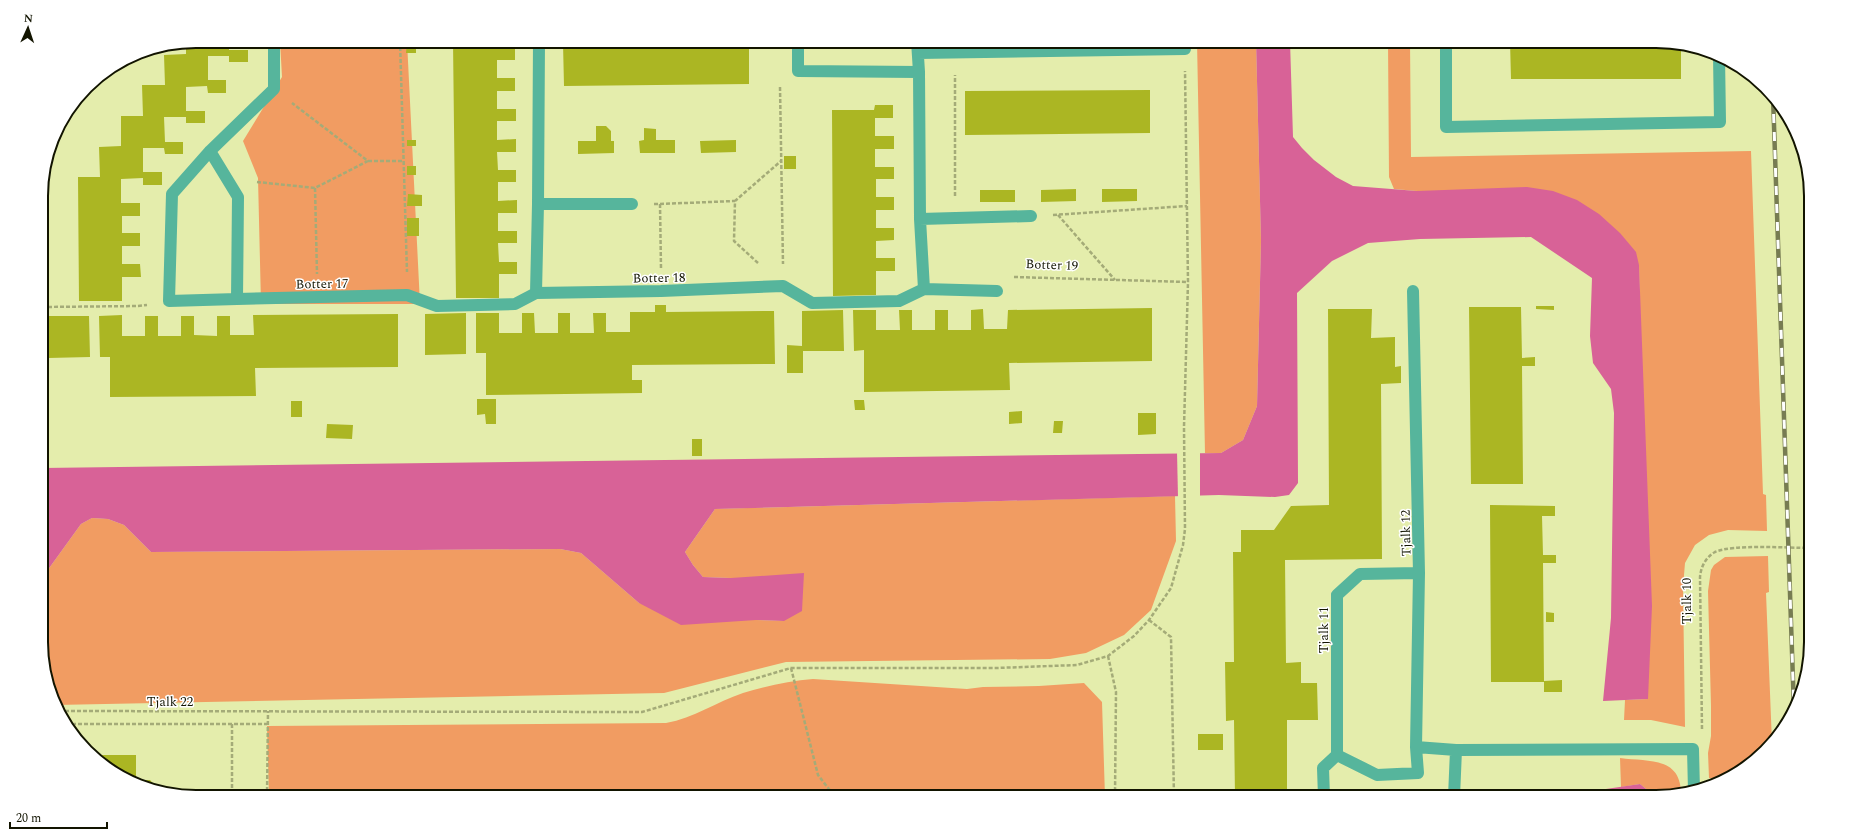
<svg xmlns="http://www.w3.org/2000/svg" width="1852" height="838" font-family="Spectral,serif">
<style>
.green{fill:#f19c62}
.water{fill:#d86297}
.pier{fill:#e4edac}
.building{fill:#abb623}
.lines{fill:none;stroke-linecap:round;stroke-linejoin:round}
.path{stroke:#a4ab78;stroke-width:2.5;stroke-dasharray:4 2;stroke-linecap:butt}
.minor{stroke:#56b59c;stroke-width:12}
.rail-casing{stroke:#777c52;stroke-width:4.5}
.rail{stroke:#fff;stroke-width:3;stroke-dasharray:9;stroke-linecap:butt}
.labels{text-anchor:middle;stroke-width:3;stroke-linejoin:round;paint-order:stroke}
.street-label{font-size:13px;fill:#121400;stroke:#fff}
.rim{fill:none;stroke:#121400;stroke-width:2}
</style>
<rect width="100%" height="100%" fill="#e4edac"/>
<!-- green -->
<path class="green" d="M280,41H407L420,304H261L258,178L243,141L282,77Z
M1197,41H1256L1261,241L1257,406L1243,440L1221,453H1205Z
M1388,41H1410L1411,157L1751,151L1763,494L1766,495L1767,531L1728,530L1709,535L1695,545L1685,563L1683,587L1685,727L1651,720H1624L1625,700L1648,699L1639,265L1417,191L1394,189L1389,177Z
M1175,496L1176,541L1151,610L1124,635L1086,653L1050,659L786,662L664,693L55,705L42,662V578L81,524L92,518L108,519L124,525L151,552L560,549L581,553L639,603L756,620L784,621L731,578L703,577L693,565L685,552L715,509Z
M1768,556L1769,592L1766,593L1772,743L1742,771L1723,780L1709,778L1708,753L1711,736V706L1708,591L1711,570L1714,565L1725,557Z
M813,679L967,689L983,687L1039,686L1084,683L1102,702L1105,797H269L267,726L666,723C694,718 716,702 743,693C765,686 790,681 813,679Z
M1620,758C1648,762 1681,756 1681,794L1666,797H1649L1650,792L1640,784L1621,787Z"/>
<!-- water -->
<path class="water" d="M1256,41H1290L1293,137L1302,148L1314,160L1336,177L1353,186L1417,191L1527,187L1553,191L1577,200L1599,214L1620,233L1636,252L1639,265L1652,606L1648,699L1603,701L1611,618L1614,413L1611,389L1593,363L1590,336L1592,278L1531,237L1420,239L1368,243L1332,261L1297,293L1298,483L1289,495L1275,497L1219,495L715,509L685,552L693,565L703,577L731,578L804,573L802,611L784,621L756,620L681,625L639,603L581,553L560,549L151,552L124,525L108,519L92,518L81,524L42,578V468L1221,453L1243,440L1257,406L1261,241Z
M1640,784L1650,792L1649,797H1596L1599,790Z"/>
<!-- pier -->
<path class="pier" d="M1177,451H1200V498H1178Z"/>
<!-- building -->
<path class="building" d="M196,41H229V50H248V62H229V56H208V80H226V93H208L207,86L186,87V111H205V123H186V117H164L165,142H183V154H165L164,148H143V172H162V185H143V178L121,179V203H140V216H122V233H140V246H122V264H140L141,277H122V301H79L78,177H100L99,147L121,146V116H143L142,85H165L164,55L186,54V43Z
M453,41H497V48H515V60H497V78H515V91H497V109H516V121H497V140L516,139V152H497L498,170H516V182H498V201L517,200V213H498V231H517V243H498L499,262H517V274H499V298H456Z
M749,41V84L564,86L563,43Z
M1510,41H1656L1681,46V79H1511Z
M407,43H416V53H406Z
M1150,90V133L965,135V91Z
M875,105H893V118H875V136H894V149H875V167H894V179H876V197H894V210H876V228H894V240L876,241V258H895V271H876V295L833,296L832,110H874Z
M596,126H606L611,131V141H614V153L578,154V141H596Z
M644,128L656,129V140H675V153H640L639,141L644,140Z
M407,140H416V146H407Z
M736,140V152L701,153L700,141Z
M784,156H796V169H784Z
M407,166H416V175H407Z
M1076,189V201L1041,202V190Z
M1102,189H1137V201L1102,202Z
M980,190H1015V202H980Z
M408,194L422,195V206H407Z
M407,218H419V236H407Z
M655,305H666V312L774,311L775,364L632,365V380H642V393L486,395V353H476V313H499V333H522V313H534L535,333H558V313H570V333H594L593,313H606V332H630V312H655Z
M1536,306H1554V310L1536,309Z
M1469,307H1521L1522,358L1535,357V366H1522L1523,484H1471Z
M1152,308V361L1009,363L1010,390L864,392V350L854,351L853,310H876V330H900L899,310H912V330H935V310H948V330H971V310L983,309L984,329H1007L1008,310Z
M1328,309H1372L1371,338L1395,337V367L1401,366V383L1381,384L1382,559L1285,560L1286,663L1301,662V683H1317L1318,720H1287V797H1235L1234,720L1226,721L1225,662H1234L1233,552H1241V530H1274L1291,506L1329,505Z
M843,310L844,351H803V373H787V345L802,346V311Z
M466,313V354L425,355V314Z
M398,314V367L255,368L256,396L110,397V357H100L99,316L122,315V336H145V316H158V336H181V316H194V335L217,336V316H230V335H254L253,315Z
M48,316H89L90,357L48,358Z
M477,399H496V424H486L485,414L477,415Z
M854,400H864L865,410H855Z
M291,401H302V417H291Z
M1022,411V423L1009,424V412Z
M1138,413H1156V434L1138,435Z
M1054,421H1063L1062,433H1053Z
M327,424L353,425L352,439L326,438Z
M692,439H702V456H692Z
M1490,505L1555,506V516H1542L1543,555H1556V563H1543L1544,682H1491Z
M1546,612L1554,613V622H1546Z
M1562,680V692H1544V681Z
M1198,734H1223V750H1198Z
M92,755H136V785L102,765Z
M144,780H150L159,790L144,787Z"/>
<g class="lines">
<!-- path -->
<path class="path" d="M400,41L407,272
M780,87L783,264
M368,161H403
M257,182L315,188L368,161L292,103
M315,188L317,274
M955,196V75
M654,204H660L661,269
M660,204L735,201
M1053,215L1187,206
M1058,215L1115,280
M758,263L734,241L735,201L781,161
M1014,277L1188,282
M42,307L138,306L147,305
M1149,620L1171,637L1174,797
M1108,656L1116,692L1115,797
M791,668L818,775L835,797
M59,711L642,712L791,668H996L1077,665L1108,656L1134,636L1149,620L1171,588L1183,545L1185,529L1184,427L1188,282L1185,71
M66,724H267
M232,724V797
M1702,729L1700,577C1701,567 1705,558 1715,552C1732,544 1789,548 1811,548
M267,797L268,711"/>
<!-- minor -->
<path class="minor" d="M539,41L538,204L536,293L661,291L783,286L812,303L899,301L924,289
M798,41V71L919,72
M917,41L919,72L920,219L924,289L997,291
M1446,41V127L1720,122L1719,55
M918,53L1185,49
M210,151L238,197L237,299L169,301L172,194L210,151L274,89V41
M538,204H632
M920,219L1031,216
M1413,291L1419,573L1416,747L1418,773L1377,775L1337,755V595L1360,574L1419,573
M237,299L407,295L437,306L515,304L536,293
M1416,747L1456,750L1693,749L1694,791
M1324,797L1323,768L1337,755
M1454,797L1456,750"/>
<defs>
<path id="rail" d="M1773,96L1794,710"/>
</defs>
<!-- rail casing -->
<use href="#rail" class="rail-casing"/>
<!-- rail -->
<use href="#rail" class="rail"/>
</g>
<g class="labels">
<!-- street labels -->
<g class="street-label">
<text transform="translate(1052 264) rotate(2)" y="5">Botter 19</text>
<text transform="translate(659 277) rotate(-1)" y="5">Botter 18</text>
<text transform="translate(322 283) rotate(-1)" y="5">Botter 17</text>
<text transform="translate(1405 533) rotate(-91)" y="5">Tjalk 12</text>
<text transform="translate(1686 601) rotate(-90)" y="5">Tjalk 10</text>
<text transform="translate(1323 630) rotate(-90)" y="5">Tjalk 11</text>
<text x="170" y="706">Tjalk 22</text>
</g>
</g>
<!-- crop -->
<path d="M0 0H1852V838H0ZM196 48H1656A148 148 0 0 1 1804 196V642A148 148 0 0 1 1656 790H196A148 148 0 0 1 48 642V196A148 148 0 0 1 196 48Z" fill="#fff" fill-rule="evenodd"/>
<path class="rim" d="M196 48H1656A148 148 0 0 1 1804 196V642A148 148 0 0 1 1656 790H196A148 148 0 0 1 48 642V196A148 148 0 0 1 196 48Z"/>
<!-- north arrow -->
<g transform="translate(28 28) rotate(3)" stroke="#ffffff" stroke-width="3" paint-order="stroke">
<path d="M0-3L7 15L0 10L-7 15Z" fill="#121400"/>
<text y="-6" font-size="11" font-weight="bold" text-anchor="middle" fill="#121400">N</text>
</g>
<!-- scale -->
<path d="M10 822v6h97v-6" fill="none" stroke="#121400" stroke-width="2"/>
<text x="16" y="822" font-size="12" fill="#121400" stroke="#ffffff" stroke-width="3" paint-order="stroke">20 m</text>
</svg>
